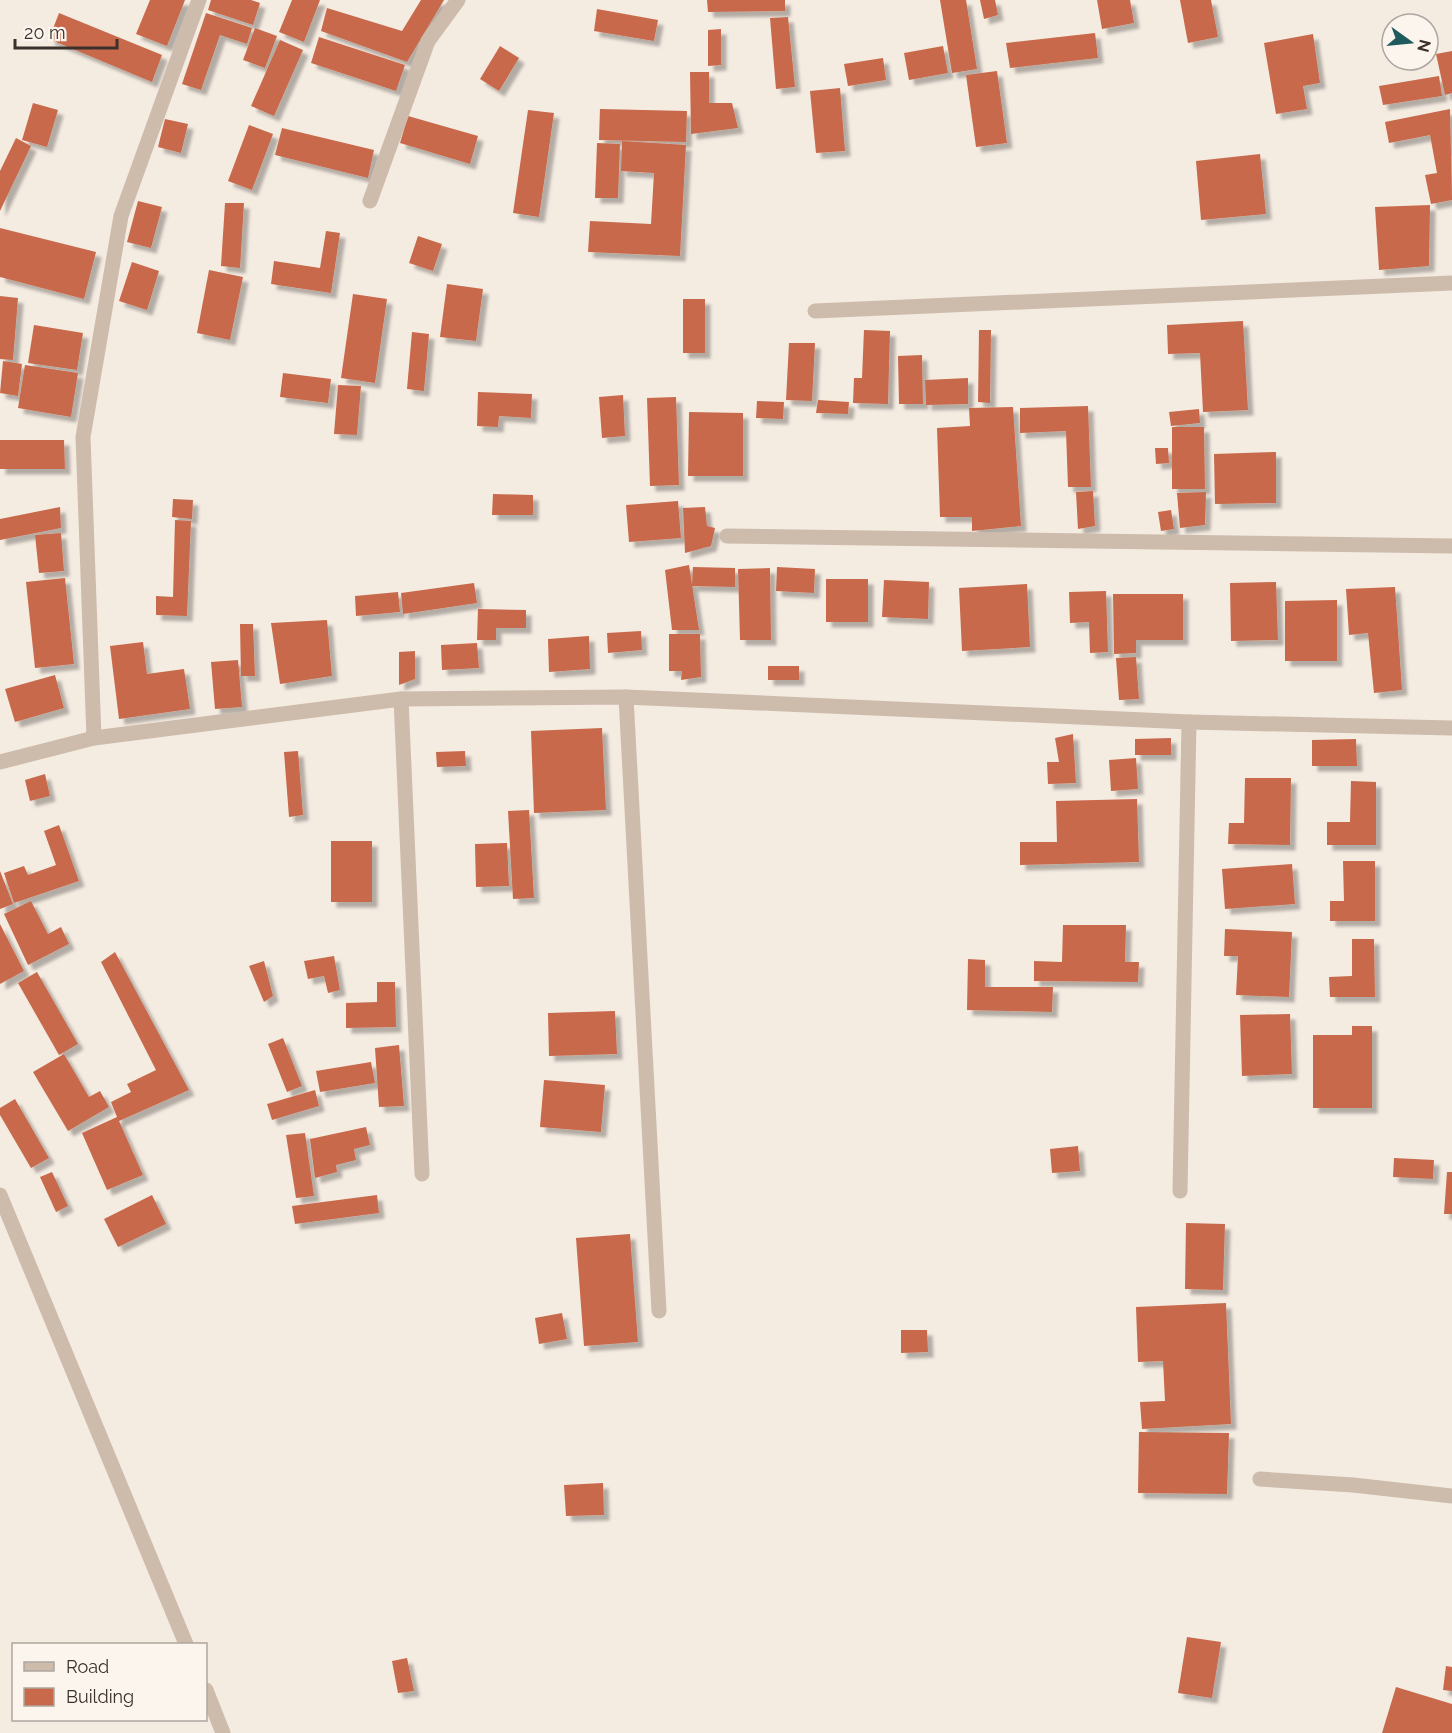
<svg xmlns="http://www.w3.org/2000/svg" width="1452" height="1733" viewBox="0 0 1452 1733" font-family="Raleway,sans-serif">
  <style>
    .building { fill: #c8694b; filter: url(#shadow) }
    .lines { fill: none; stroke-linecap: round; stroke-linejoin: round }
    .street { stroke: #cdbbac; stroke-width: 15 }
  </style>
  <defs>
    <filter id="shadow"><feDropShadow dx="5.5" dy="5.5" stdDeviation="1.5" flood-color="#0004"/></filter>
  </defs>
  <rect width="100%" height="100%" fill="#f4ebe1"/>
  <g class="building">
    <path d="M150 0H185L167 46 136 34Z"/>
    <path d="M211 0H251L260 3 253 25 208 10Z"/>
    <path d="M292 0H320L304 42 279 32Z"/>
    <path d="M421 0H444L407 62 321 31 327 8 402 31Z"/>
    <path d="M707 0H785V11L708 12Z"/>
    <path d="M940 0H966L977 69 952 73Z"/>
    <path d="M980 0H995L998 15 984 19Z"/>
    <path d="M1097 0H1130L1134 23 1102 29Z"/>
    <path d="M1180 0H1211L1218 37 1188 43Z"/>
    <path d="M597 9 658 20 654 41 594 31Z"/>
    <path d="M59 13 162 55 152 82 49 39Z"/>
    <path d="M206 13 252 28 247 44 220 35 201 90 182 84Z"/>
    <path d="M788 17 795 87 776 89 770 18Z"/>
    <path d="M255 28 277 36 265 68 243 60Z"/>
    <path d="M721 29V65L708 66V30Z"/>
    <path d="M1095 33 1098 58 1010 68 1006 43Z"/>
    <path d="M1313 34 1320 83 1303 86 1307 109 1276 114 1264 43Z"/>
    <path d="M319 37 405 65 396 91 311 63Z"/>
    <path d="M280 40 303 50 274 116 251 106Z"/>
    <path d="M500 46 519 58 499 91 480 79Z"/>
    <path d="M943 46 948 73 909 80 904 53Z"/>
    <path d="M1452 51V93L1445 95 1436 54Z"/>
    <path d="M883 58 886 80 848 86 844 64Z"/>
    <path d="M997 71 1007 143 976 147 966 75Z"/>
    <path d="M690 72H709V103H732L738 128 691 134Z"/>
    <path d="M1439 76 1442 96 1383 105 1379 86Z"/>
    <path d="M840 88 845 151 816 153 810 91Z"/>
    <path d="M33 103 58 110 47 147 22 140Z"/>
    <path d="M600 109 687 111 686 142 599 140Z"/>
    <path d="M1450 109 1452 200 1431 204 1425 175 1437 173 1430 135 1389 143 1385 122Z"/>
    <path d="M528 110 554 113 539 217 513 213Z"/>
    <path d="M408 116 478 136 470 164 400 143Z"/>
    <path d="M165 119 188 124 181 153 158 147Z"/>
    <path d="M249 125 273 134 252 190 228 181Z"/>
    <path d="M282 128 374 150 368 178 275 155Z"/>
    <path d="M16 138 31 146 0 211V171Z"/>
    <path d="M622 141 686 145 680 256 588 252 590 221 651 224 654 173 621 171Z"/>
    <path d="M597 143 620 144 618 198H595Z"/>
    <path d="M1260 154 1266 214 1201 220 1196 161Z"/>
    <path d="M138 201 162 207 151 248 127 242Z"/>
    <path d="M225 203H244L240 268 221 266Z"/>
    <path d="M1430 205 1429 266 1379 270 1375 207Z"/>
    <path d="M0 228 96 252 84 299 0 277Z"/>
    <path d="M326 231 340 233 331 293 271 284 274 261 320 268Z"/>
    <path d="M418 236 442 244 433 271 409 263Z"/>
    <path d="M132 262 159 271 147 310 119 301Z"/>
    <path d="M209 270 243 277 230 340 197 333Z"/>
    <path d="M447 284 483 289 476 341 440 337Z"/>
    <path d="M353 294 387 299 375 383 341 378Z"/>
    <path d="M0 296 18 298 13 360 0 359Z"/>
    <rect x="683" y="299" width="22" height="54"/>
    <path d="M1243 321 1248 410 1203 412 1200 353 1168 354 1167 325Z"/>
    <path d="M34 325 83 333 77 370 28 363Z"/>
    <path d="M864 330 890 331 888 404 853 403 854 378H862Z"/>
    <path d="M979 330H991L990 403 978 402Z"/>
    <path d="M412 332 429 334 424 391 407 389Z"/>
    <path d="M789 343H815L812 401 786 400Z"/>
    <path d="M922 355 923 404H899L898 356Z"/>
    <path d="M3 361 22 364 18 396 0 393Z"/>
    <path d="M25 365 78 373 71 417 18 408Z"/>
    <path d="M283 373 331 379 328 403 280 397Z"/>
    <path d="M968 378V404L926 405 925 380Z"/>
    <path d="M338 385 361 386 357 435 334 434Z"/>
    <path d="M478 392 532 394 531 418 499 416 498 427 477 426Z"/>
    <path d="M623 395 625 436 602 438 599 397Z"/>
    <path d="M676 397 679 485 650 486 647 398Z"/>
    <path d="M818 400 849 402 848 414 816 413Z"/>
    <path d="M757 401 784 402 783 419 756 418Z"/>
    <path d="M1088 406 1091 487H1068L1066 431 1020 433V408Z"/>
    <path d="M1013 407 1021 526 972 531V517H940L937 428 970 426 969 408Z"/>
    <path d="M1199 409 1200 423 1171 426 1169 412Z"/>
    <path d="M689 412 743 413V476H688Z"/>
    <path d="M1172 427H1204L1205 489H1172Z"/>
    <path d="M0 440H64L65 469H0Z"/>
    <path d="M1155 448H1168L1169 463 1156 464Z"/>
    <path d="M1276 452V503L1215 504 1214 454Z"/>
    <path d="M1093 491 1095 526 1078 529 1076 492Z"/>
    <path d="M1206 492 1205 525 1180 528 1177 493Z"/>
    <path d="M493 494 533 495V515H492Z"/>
    <path d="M173 499 193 500 192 519 172 517Z"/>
    <path d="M678 501 681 538 629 542 626 505Z"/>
    <path d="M60 507 61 528 0 540V519Z"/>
    <path d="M705 507 707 526 715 528 711 546 685 553 683 508Z"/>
    <path d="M1171 510 1174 529 1161 531 1158 512Z"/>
    <path d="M175 520 191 521 187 616 156 615V596L173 597Z"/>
    <path d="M61 533 64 571 39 573 35 535Z"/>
    <path d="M689 565 699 630H672L665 570Z"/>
    <path d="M693 567 735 568V587L692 586Z"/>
    <path d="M777 567 815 569 814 593 776 591Z"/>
    <path d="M770 568 771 640H740L738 569Z"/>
    <path d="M65 578 74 664 35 668 26 582Z"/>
    <rect x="826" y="579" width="42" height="43"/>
    <path d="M884 580 929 582 928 619 882 617Z"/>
    <path d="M1276 582 1278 640 1231 641 1230 583Z"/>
    <path d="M474 583 477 603 403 614 401 593Z"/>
    <path d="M1027 584 1030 647 962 651 959 588Z"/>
    <path d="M1395 587 1402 690 1374 693 1368 633 1349 635 1346 589Z"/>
    <path d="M1106 591 1108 652 1090 653 1089 622 1070 623 1069 592Z"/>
    <path d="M398 592 400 612 356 616 355 596Z"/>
    <path d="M1113 594H1183V640H1136V653L1114 654Z"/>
    <path d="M1337 600V661H1285V601Z"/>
    <path d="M478 609 526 610V628H496V640H477Z"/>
    <path d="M327 620 332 676 280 684 271 623Z"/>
    <path d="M240 624H253L255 676H241Z"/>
    <path d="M641 631 642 650 608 653 607 633Z"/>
    <path d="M669 634H700L701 677 681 680 682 671H669Z"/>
    <path d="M589 636 590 669 549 672 548 639Z"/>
    <path d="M143 642 147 674 184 669 190 709 119 719 110 646Z"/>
    <path d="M477 643 479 668 442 670 441 645Z"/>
    <path d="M415 651V679L399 685V652Z"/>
    <path d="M1136 657 1139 699 1119 700 1116 658Z"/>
    <path d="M238 660 242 707 215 709 211 662Z"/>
    <rect x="768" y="666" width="31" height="14"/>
    <path d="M55 675 64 708 15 722 5 689Z"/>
    <path d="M602 728 606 810 534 813 531 731Z"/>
    <path d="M1073 734 1076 783 1048 784 1047 762H1059L1055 738Z"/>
    <path d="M1171 738V755H1135V739Z"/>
    <path d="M1356 739 1357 766H1312V740Z"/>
    <path d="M298 751 303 815 289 817 284 752Z"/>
    <path d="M465 751 466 766 437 767 436 752Z"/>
    <path d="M1136 758 1138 789 1111 791 1109 760Z"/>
    <path d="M45 774 50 796 30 801 25 780Z"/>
    <path d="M1245 778H1291L1290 845 1228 844 1229 823H1244Z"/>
    <path d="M1351 781 1376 782V845H1327V822H1350Z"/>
    <path d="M1137 799 1139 862 1020 865V842H1057L1056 801Z"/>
    <path d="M529 810 534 898 513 899 508 811Z"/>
    <path d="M59 825 79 881 14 903 4 873 24 866 28 875 56 865 44 831Z"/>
    <rect x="331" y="841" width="41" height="61"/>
    <path d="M507 843 509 886 476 887 475 844Z"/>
    <path d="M1343 861H1375V921H1330V901H1344Z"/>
    <path d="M1292 864 1295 904 1225 909 1222 869Z"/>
    <path d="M0 871 13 904 0 909Z"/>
    <path d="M31 901 48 934 61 927 69 944 28 965 4 914Z"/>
    <path d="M0 924 24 971 0 984Z"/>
    <path d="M1063 925H1126L1125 962H1139L1138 982 1034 981V961L1062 962Z"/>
    <path d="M1225 929 1292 932 1289 997 1236 995 1238 956H1224Z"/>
    <path d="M1352 939H1374L1375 997H1330L1329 977 1352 976Z"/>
    <path d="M115 952 189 1090 119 1121 143 1175 107 1190 82 1133 117 1117 111 1102 131 1092 127 1084 156 1070 101 962Z"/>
    <path d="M334 956 340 990 328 993 324 976 308 979 304 961Z"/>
    <path d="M968 959 985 960V987H1053L1052 1012 967 1010Z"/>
    <path d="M264 961 273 996 264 1002 249 966Z"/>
    <path d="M37 972 78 1044 59 1055 18 983Z"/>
    <path d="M377 982H395L396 1027 346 1028V1003L377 1002Z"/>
    <path d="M615 1011 617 1054 549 1056 548 1013Z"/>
    <path d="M1290 1014 1292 1074 1242 1076 1240 1015Z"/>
    <path d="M1352 1026H1372V1108H1313V1035H1352Z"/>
    <path d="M283 1038 302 1086 287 1092 268 1044Z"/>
    <path d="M399 1045 404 1106 379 1107 375 1048Z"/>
    <path d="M64 1054 89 1097 100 1091 109 1107 68 1131 33 1072Z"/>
    <path d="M371 1062 375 1083 320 1092 316 1071Z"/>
    <path d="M544 1080 605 1085 601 1132 540 1127Z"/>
    <path d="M315 1090 319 1106 272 1120 267 1104Z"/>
    <path d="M15 1099 49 1158 31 1168 0 1115V1108Z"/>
    <path d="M366 1127 370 1145 354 1149 356 1160 336 1165 337 1172 315 1178 310 1139Z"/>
    <path d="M305 1133 314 1196 296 1198 286 1135Z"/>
    <path d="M1078 1146 1080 1171 1052 1173 1050 1149Z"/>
    <path d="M1394 1158 1434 1160 1433 1179 1393 1177Z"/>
    <path d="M52 1172 68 1206 56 1212 40 1177Z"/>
    <path d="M1447 1172H1452V1214H1444Z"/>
    <path d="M152 1195 166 1224 118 1247 104 1219Z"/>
    <path d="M377 1195 379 1213 295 1224 292 1206Z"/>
    <path d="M1186 1223 1225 1224 1223 1290 1185 1289Z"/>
    <path d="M630 1234 638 1342 584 1346 576 1238Z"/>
    <path d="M1226 1303 1231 1424 1142 1429 1140 1402 1165 1401 1163 1361 1138 1362 1136 1307Z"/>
    <path d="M562 1313 567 1339 539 1344 535 1318Z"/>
    <path d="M901 1330H927L928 1352 901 1353Z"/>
    <path d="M1139 1432 1229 1433 1227 1494 1138 1493Z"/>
    <path d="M603 1483 604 1515 566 1516 564 1485Z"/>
    <path d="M1187 1637 1221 1642 1212 1698 1178 1693Z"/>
    <path d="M407 1658 414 1691 398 1693 392 1661Z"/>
    <path d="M1446 1666 1452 1667V1691L1443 1690Z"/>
    <path d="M1396 1687 1452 1704V1733H1382Z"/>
  </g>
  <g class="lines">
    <g class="street">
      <path d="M370 201 428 41 458 0"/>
      <path d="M815 311 1452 283"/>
      <path d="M727 536 1452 546"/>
      <path d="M626 697 659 1311"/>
      <path d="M401 699 422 1174"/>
      <path d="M94 738 83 437 121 216 199 0"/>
      <path d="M0 762 94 738 401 699 626 697 1189 722 1452 728"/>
      <path d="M1180 1191 1189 722"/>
      <path d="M0 1195 186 1644"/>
      <path d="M1260 1479 1353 1485 1452 1496"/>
      <path d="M206 1690 223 1733"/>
    </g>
  </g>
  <rect x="12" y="1643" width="195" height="78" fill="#fbf5ee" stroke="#aea6a0" stroke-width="1.5"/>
  <rect x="24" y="1662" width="30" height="9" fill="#cdbbac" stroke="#aea6a0" stroke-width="1.5"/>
  <text x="66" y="1673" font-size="18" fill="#3b302b">Road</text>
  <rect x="24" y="1688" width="30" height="18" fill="#c8694b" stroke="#aea6a0" stroke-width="1.5"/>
  <text x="66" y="1703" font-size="18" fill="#3b302b">Building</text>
  <g transform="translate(1410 42) rotate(105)"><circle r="28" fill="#fbf5ee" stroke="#aea6a0" stroke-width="1.5"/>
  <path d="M0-4.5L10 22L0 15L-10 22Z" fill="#1f5a5e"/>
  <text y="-9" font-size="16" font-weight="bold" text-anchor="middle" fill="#3b302b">N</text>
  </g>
  <path d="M15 39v9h102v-9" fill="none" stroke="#3b302b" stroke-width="3"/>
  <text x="24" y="39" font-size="18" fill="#3b302b" stroke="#fbf5ee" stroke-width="4.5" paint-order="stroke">20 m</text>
</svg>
